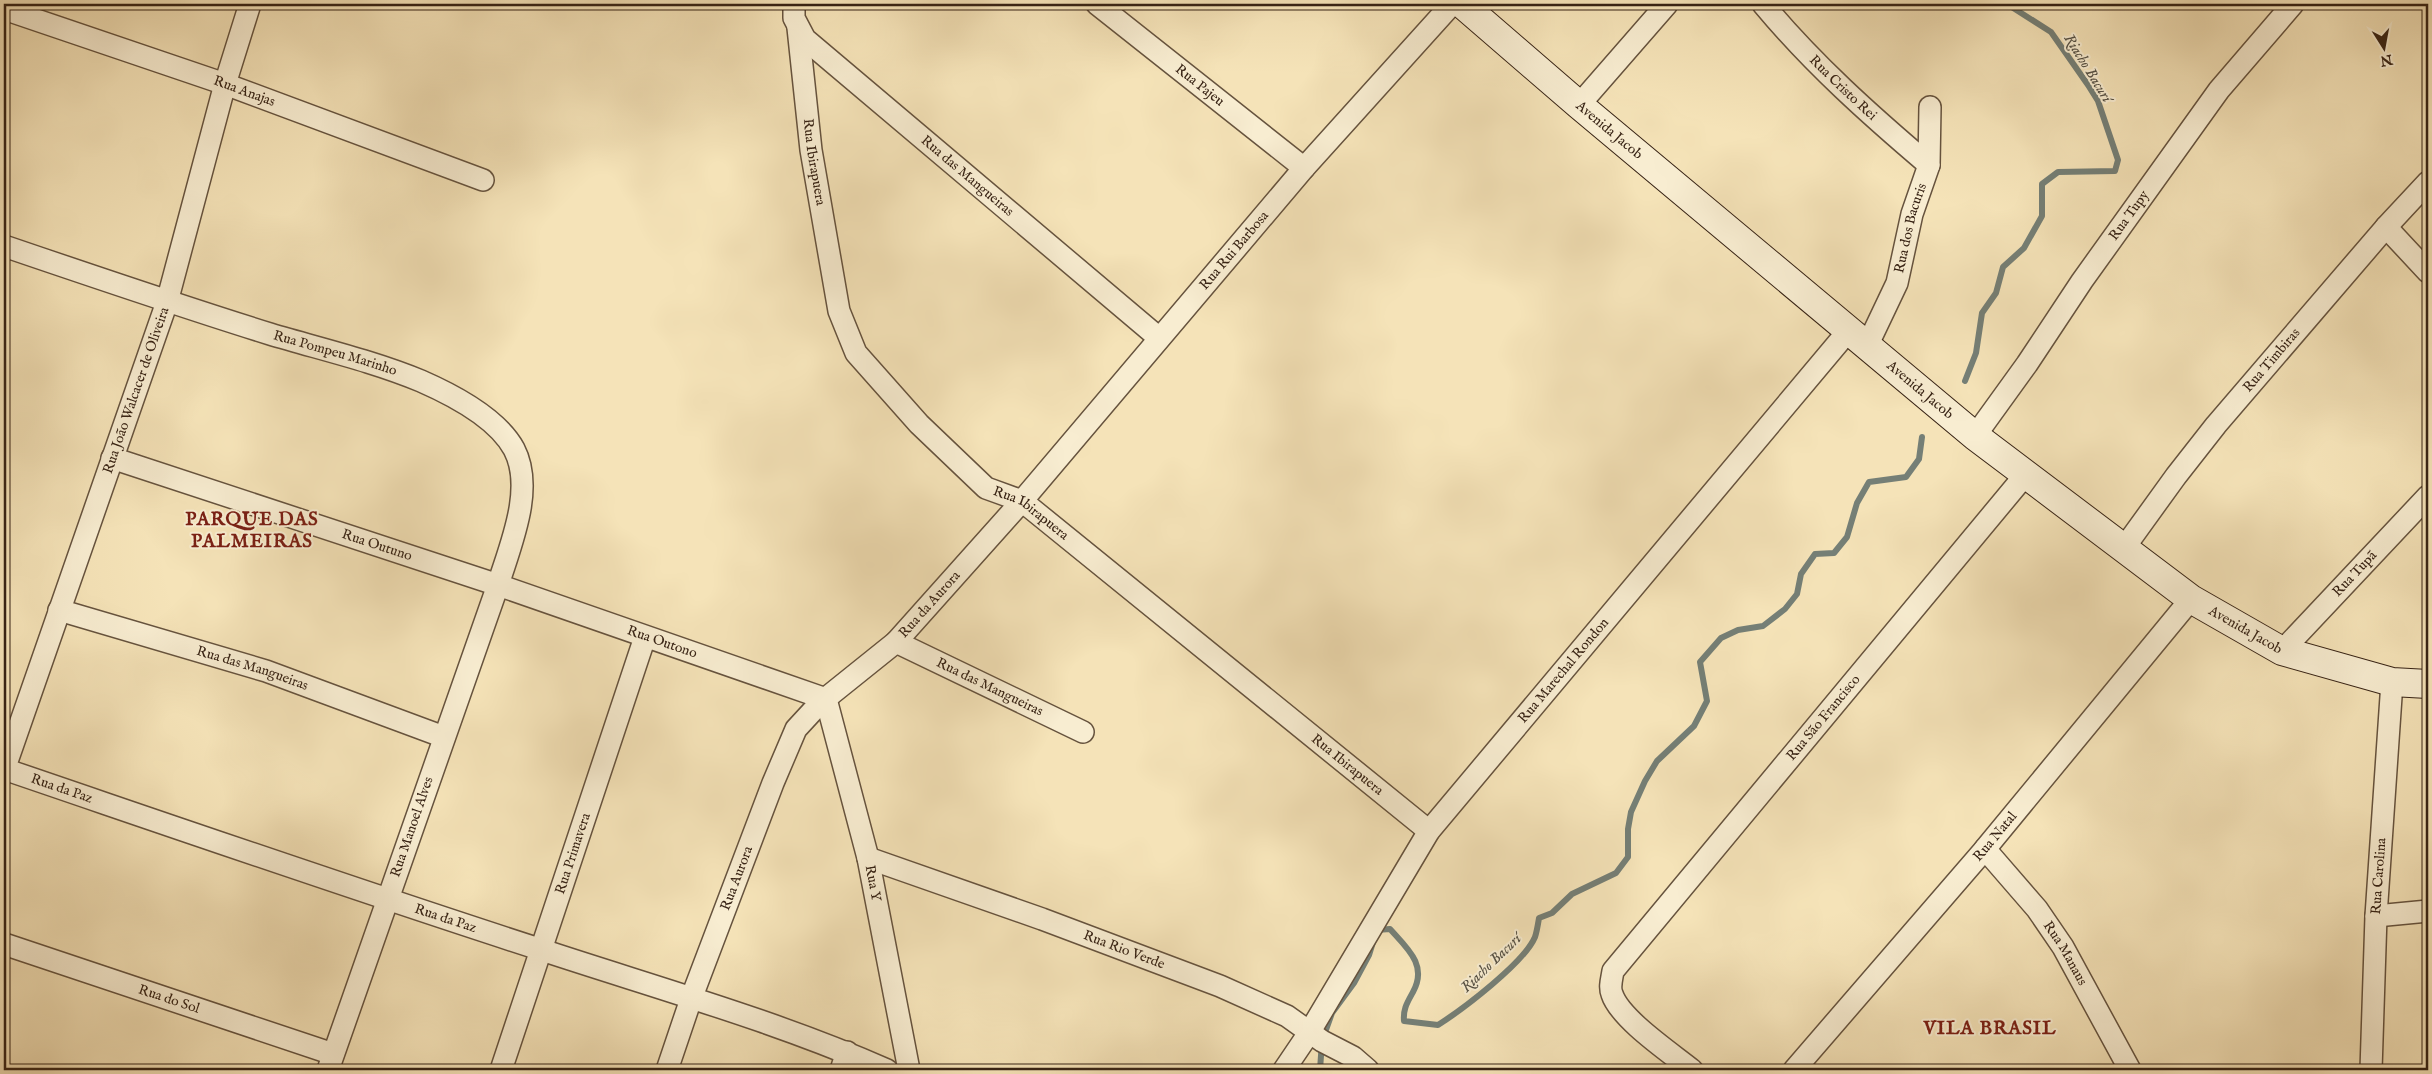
<svg xmlns="http://www.w3.org/2000/svg" width="2432" height="1074" viewBox="0 0 2432 1074" font-family="'IM FELL English',serif">
  <style>
    .lines { fill: none; stroke-linecap: round; stroke-linejoin: round }
    .stream { stroke: #757f76; stroke-width: 6 }
    .street-casing { stroke: #66533e; stroke-width: 24 }
    .secondary-casing { stroke: #372315; stroke-width: 30 }
    .street { stroke: #f8edd1; stroke-width: 21 }
    .secondary { stroke: #f8edd1; stroke-width: 28 }
    .labels { text-anchor: middle; dominant-baseline: central; stroke-width: 4; stroke-linejoin: round; paint-order: stroke }
    .street-label { font-size: 14px; fill: #372315; stroke: #f8edd1 }
    .water-label { font-size: 15px; font-style: italic; fill: #565145; stroke: #f8edd1 }
    .district-label { font-size: 19px; font-weight: bold; letter-spacing: 1px; fill: #7a1f14; stroke: #f8edd1 }
  </style>
  <rect width="100%" height="100%" fill="#f5e3b8"/>
  <filter id="stains"><feTurbulence type="fractalNoise" baseFrequency=".004" numOctaves="4"/><feColorMatrix values="0 0 0 0 .2 0 0 0 0 .09 0 0 0 0 .02 0 0 0 .5 -.17"/></filter>
  <radialGradient id="worn" r=".72"><stop offset=".6" stop-color="#630" stop-opacity="0"/><stop offset="1" stop-color="#630" stop-opacity=".3"/></radialGradient>
  <g class="lines">
    <g class="stream">
      <path d="M1965 381 1976 353 1982 313 1996 293 2003 267 2024 248 2042 216V184L2058 172 2115 171 2118 160 2098 101 2088 85 2051 32 2007 4"/>
      <path d="M1376 930 1390 929C1407 948 1428 965 1413 992 1407 1003 1403 1009 1404 1021L1438 1025C1463 1009 1524 963 1535 937 1537 931 1538 924 1539 918L1552 913 1572 894 1616 873 1628 857V829L1631 812 1645 781 1657 761 1694 726 1707 701 1700 662 1721 638 1738 630 1763 626 1785 609 1797 594 1801 574 1815 554 1834 553 1847 537 1857 503 1869 482 1906 477 1919 459 1922 437"/>
      <path d="M1320 1070 1322 1041 1332 1013 1354 983 1369 955 1373 942"/>
    </g>
    <g class="street-casing">
      <g id="street">
        <path id="s1" d="M794 4V18L805 39 1159 338"/>
        <path id="s2" d="M1097 4 1304 168"/>
        <path id="s3" d="M1763 4C1813 64 1870 115 1929 165"/>
        <path id="s4" d="M4 9 225 84 483 180"/>
        <path id="s5" d="M798 28 811 150 839 311 856 353 919 424 986 488 1022 501 1429 831"/>
        <path d="M1579 105 1667 4"/>
        <path d="M2386 227 2428 272"/>
        <path id="s6" d="M4 246C92 276 180 306 270 334 320 349 373 361 421 381 453 395 497 418 514 449 535 489 510 546 498 585L328 1070"/>
        <path id="s7" d="M1868 344 1897 283 1912 214 1929 165 1930 107"/>
        <path id="s8" d="M1975 436 2027 364 2082 281 2219 90 2293 4"/>
        <path id="s9" d="M112 458 498 585 826 699"/>
        <path id="s10" d="M2124 548 2176 476 2216 425 2386 227 2428 182"/>
        <path id="s11" d="M59 610 266 671 444 737"/>
        <path id="s12" d="M896 642 1083 732"/>
        <path id="s13" d="M2282 651 2428 496"/>
        <path id="s14" d="M826 699 868 858 909 1070"/>
        <path id="s15" d="M4 769C183 830 362 892 542 950 657 988 776 1021 887 1070"/>
        <path id="s16" d="M4 770 167 302 225 84 250 4"/>
        <path id="s17" d="M1985 849 2037 909 2063 947 2130 1070"/>
        <path id="s18" d="M868 858 1042 919 1220 986 1287 1016 1322 1041 1353 1057 1368 1070"/>
        <path d="M2376 916 2428 911"/>
        <path id="s19" d="M4 944 333 1054"/>
        <path id="s20" d="M501 1070 645 637"/>
        <path id="s21" d="M667 1070 691 999 773 783 796 729 820 703 896 642 1022 501 1304 168 1452 4"/>
        <path d="M841 1070 847 1052"/>
        <path id="s22" d="M1284 1070 1309 1033 1429 831 1849 330"/>
        <path id="s23" d="M1692 1070C1671 1053 1620 1019 1612 994 1609 987 1612 978 1613 971L2026 474"/>
        <path id="s24" d="M1794 1070 1985 849 2191 599"/>
        <path id="s25" d="M2371 1070 2376 916 2392 682"/>
      </g>
    </g>
    <g class="secondary-casing">
      <g id="secondary">
        <path id="s26" d="M1462 4 1579 105 1975 436 2191 599 2282 651 2392 682 2428 684"/>
      </g>
    </g>
    <use href="#street" class="street"/>
    <use href="#secondary" class="secondary"/>
  </g>
  <g class="labels">
    <g class="street-label">
      <text stroke="none"><textPath href="#s2" startOffset="131">Rua Pajeu</textPath></text>
      <text stroke="none"><textPath href="#s3" startOffset="116">Rua Cristo Rei</textPath></text>
      <text stroke="none"><textPath href="#s4" startOffset="254">Rua Anajas</textPath></text>
      <text stroke="none"><textPath href="#s26" startOffset="194">Avenida Jacob</textPath></text>
      <text stroke="none"><textPath href="#s5" startOffset="135">Rua Ibirapuera</textPath></text>
      <text stroke="none"><textPath href="#s1" startOffset="250">Rua das Mangueiras</textPath></text>
      <text stroke="none"><textPath href="#s8" startOffset="269">Rua Tupy</textPath></text>
      <text stroke="none"><textPath href="#s7" startOffset="124">Rua dos Bacuris</textPath></text>
      <text stroke="none"><textPath href="#s21" startOffset="1015">Rua Rui Barbosa</textPath></text>
      <text stroke="none"><textPath href="#s6" startOffset="348">Rua Pompeu Marinho</textPath></text>
      <text stroke="none"><textPath href="#s10" startOffset="239">Rua Timbiras</textPath></text>
      <text stroke="none"><textPath href="#s26" startOffset="599">Avenida Jacob</textPath></text>
      <text stroke="none"><textPath href="#s16" startOffset="402">Rua João Walcacer de Oliveira</textPath></text>
      <text stroke="none"><textPath href="#s5" startOffset="571">Rua Ibirapuera</textPath></text>
      <text stroke="none"><textPath href="#s9" startOffset="279">Rua Outuno</textPath></text>
      <text stroke="none"><textPath href="#s13" startOffset="106">Rua Tupã</textPath></text>
      <text stroke="none"><textPath href="#s21" startOffset="548">Rua da Aurora</textPath></text>
      <text stroke="none"><textPath href="#s26" startOffset="1004">Avenida Jacob</textPath></text>
      <text stroke="none"><textPath href="#s9" startOffset="580">Rua Outono</textPath></text>
      <text stroke="none"><textPath href="#s11" startOffset="202">Rua das Mangueiras</textPath></text>
      <text stroke="none"><textPath href="#s22" startOffset="489">Rua Marechal Rondon</textPath></text>
      <text stroke="none"><textPath href="#s12" startOffset="104">Rua das Mangueiras</textPath></text>
      <text stroke="none"><textPath href="#s23" startOffset="464">Rua São Francisco</textPath></text>
      <text stroke="none"><textPath href="#s5" startOffset="976">Rua Ibirapuera</textPath></text>
      <text stroke="none"><textPath href="#s15" startOffset="61">Rua da Paz</textPath></text>
      <text transform="translate(412 827) rotate(-71)">Rua Manoel Alves</text>
      <text stroke="none"><textPath href="#s24" startOffset="308">Rua Natal</textPath></text>
      <text stroke="none"><textPath href="#s20" startOffset="228">Rua Primavera</textPath></text>
      <text stroke="none"><textPath href="#s25" startOffset="194">Rua Carolina</textPath></text>
      <text stroke="none"><textPath href="#s21" startOffset="204">Rua Aurora</textPath></text>
      <text stroke="none"><textPath href="#s14" startOffset="190">Rua Y</textPath></text>
      <text stroke="none"><textPath href="#s15" startOffset="466">Rua da Paz</textPath></text>
      <text stroke="none"><textPath href="#s18" startOffset="272">Rua Rio Verde</textPath></text>
      <text stroke="none"><textPath href="#s17" startOffset="132">Rua Manaus</textPath></text>
      <text stroke="none"><textPath href="#s19" startOffset="174">Rua do Sol</textPath></text>
    </g>
    <g class="water-label">
      <text transform="translate(2088 68) rotate(58)">Riacho Bacurí</text>
      <text transform="translate(1491 963) rotate(-44)">Riacho Bacurí</text>
    </g>
    <g class="district-label">
      <text x="252" y="520">PARQUE DAS<tspan x="252" dy="22">PALMEIRAS</tspan></text>
      <text x="1990" y="1029">VILA BRASIL</text>
    </g>
  </g>
  <rect width="2432" height="1074" fill="none" stroke="#f5e3b8" stroke-width="20"/>
  <rect x="5" y="5" width="2422" height="1064" fill="none" stroke="#372315" stroke-width="2.5"/>
  <rect x="10" y="10" width="2412" height="1054" fill="none" stroke="#372315"/>
  <g transform="translate(2384 48) rotate(169)" stroke="#f8edd1" stroke-width="4" paint-order="stroke">
  <path d="M0-4L9 19L0 12L-9 19Z" fill="#372315"/>
  <text y="-8" font-size="14" font-weight="bold" text-anchor="middle" fill="#372315">N</text>
  </g>
  <rect width="100%" height="100%" filter="url(#stains)"/>
  <rect width="100%" height="100%" fill="url(#worn)"/>
</svg>
